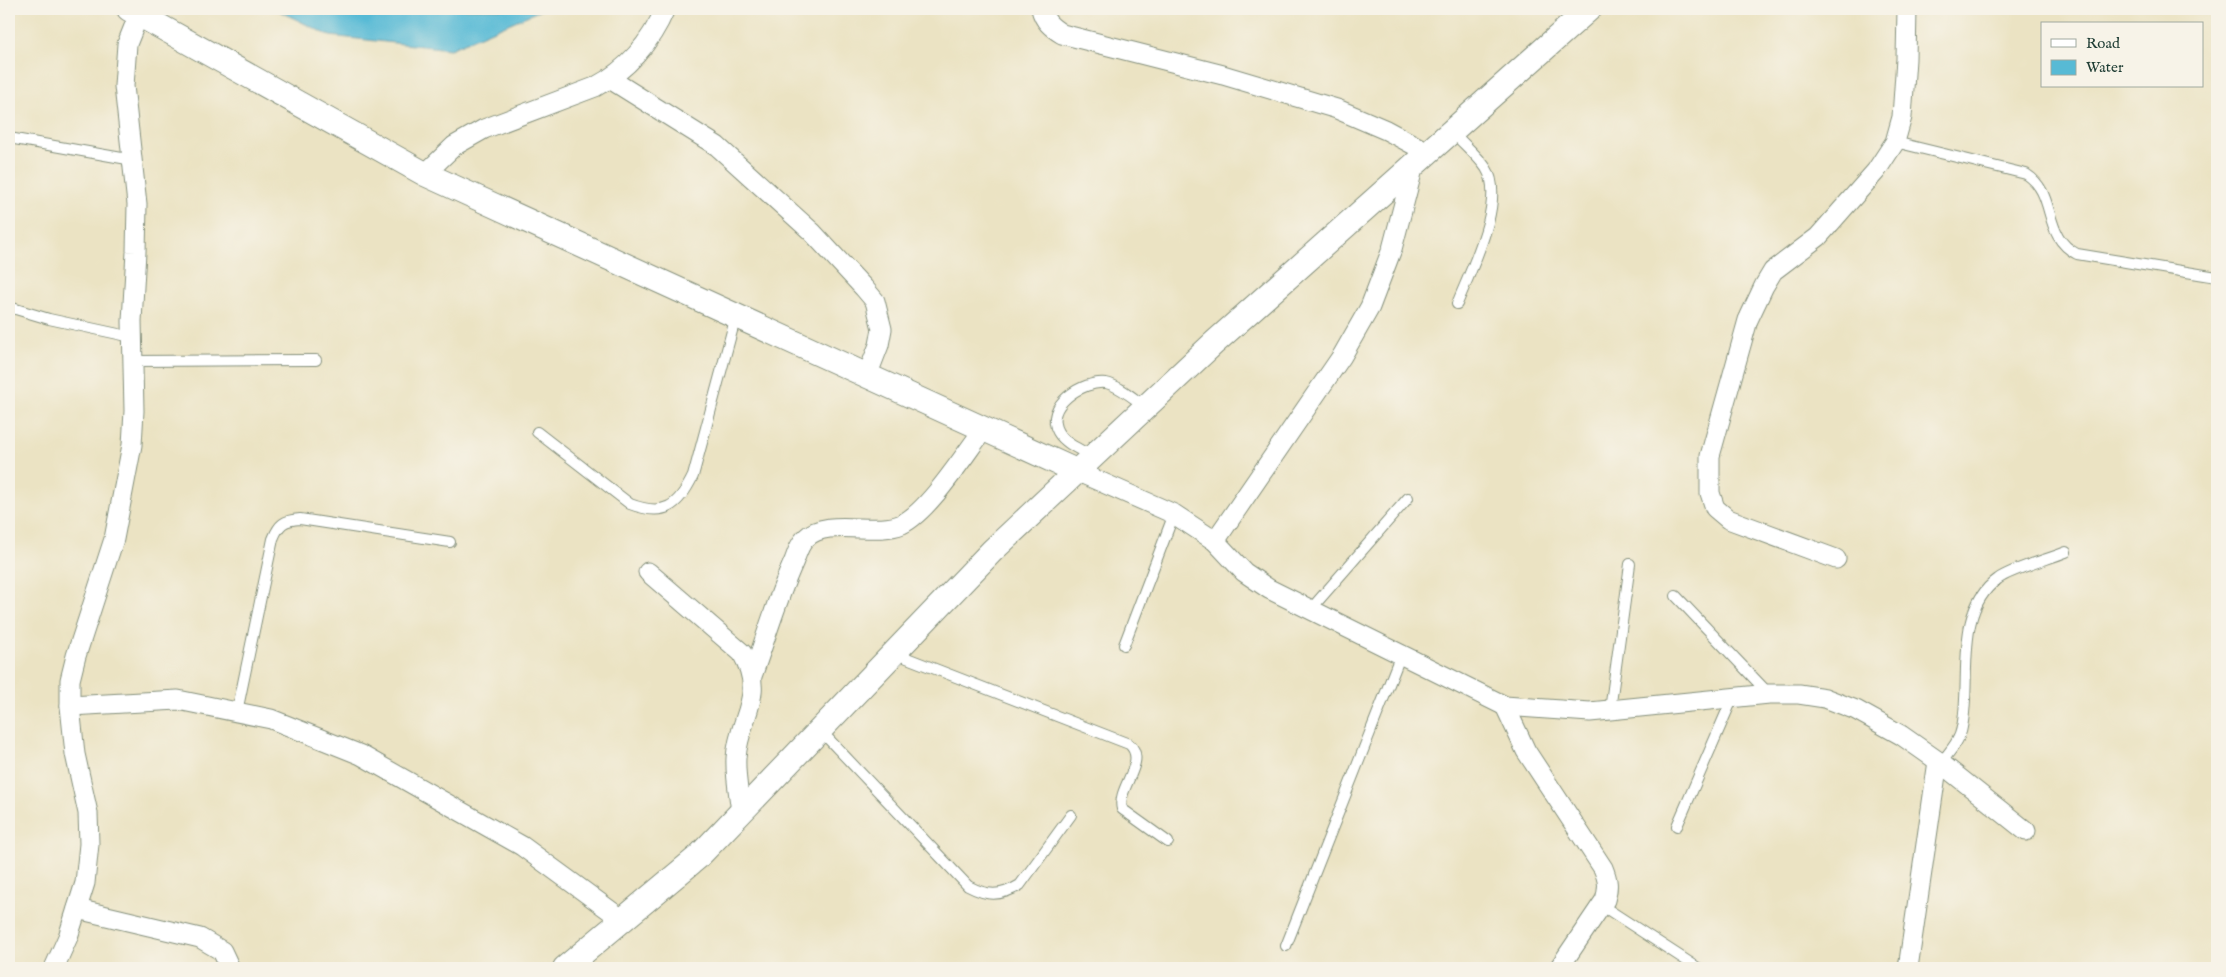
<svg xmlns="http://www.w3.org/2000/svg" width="2226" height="977" viewBox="0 0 2226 977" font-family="'IM FELL English',serif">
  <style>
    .water { fill: #57bad5; stroke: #3b7c84 }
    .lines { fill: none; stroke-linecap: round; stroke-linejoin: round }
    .service-casing { stroke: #85907c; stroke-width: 12 }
    .minor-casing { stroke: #85907c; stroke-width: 21 }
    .tertiary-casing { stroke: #85907c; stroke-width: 26 }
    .service { stroke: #fff; stroke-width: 10 }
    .minor { stroke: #fff; stroke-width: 19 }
    .tertiary { stroke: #fff; stroke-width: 24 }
  </style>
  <rect width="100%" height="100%" fill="#f7f3e8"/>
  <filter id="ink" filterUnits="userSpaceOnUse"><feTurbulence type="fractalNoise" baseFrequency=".02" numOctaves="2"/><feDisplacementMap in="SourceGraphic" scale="10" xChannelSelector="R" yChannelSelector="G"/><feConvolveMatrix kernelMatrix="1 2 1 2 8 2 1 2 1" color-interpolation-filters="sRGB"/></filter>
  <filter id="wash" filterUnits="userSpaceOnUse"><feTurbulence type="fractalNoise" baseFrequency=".0096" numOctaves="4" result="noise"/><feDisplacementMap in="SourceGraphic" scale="20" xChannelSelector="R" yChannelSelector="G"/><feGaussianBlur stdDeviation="1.12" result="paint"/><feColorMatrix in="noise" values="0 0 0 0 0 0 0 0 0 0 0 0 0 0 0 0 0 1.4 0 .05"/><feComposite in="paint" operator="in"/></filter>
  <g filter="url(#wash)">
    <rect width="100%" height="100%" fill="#ebe3c3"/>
    <path class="water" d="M275 9H543L450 49 330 36Z"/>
  </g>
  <g filter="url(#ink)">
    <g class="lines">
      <g class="service-casing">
        <g id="service">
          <path d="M1452 131C1462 143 1477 155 1486 168 1507 200 1470 271 1457 304"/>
          <path d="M9 138 133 160"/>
          <path d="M1895 142 2026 174C2058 194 2041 236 2077 254L2217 277"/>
          <path d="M9 307 49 319 132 337"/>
          <path d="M132 361 316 360"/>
          <path d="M537 432 630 504C664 517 678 507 693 476L736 316"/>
          <path d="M1092 456C1081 450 1065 444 1058 432 1043 406 1083 380 1106 383 1120 386 1134 399 1146 407"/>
          <path d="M1676 596 1769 694"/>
          <path d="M1311 609 1408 498"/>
          <path d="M1124 645 1174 514"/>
          <path d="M894 653 1129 744C1149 761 1116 788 1122 809L1168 842"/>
          <path d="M1610 710 1630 564"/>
          <path d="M237 712 273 539C279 524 284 520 300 519L450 542"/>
          <path d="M820 730 968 886C987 896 1000 897 1020 885L1071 815"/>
          <path d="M1941 763C1949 752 1960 741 1962 727 1972 681 1953 611 1998 579 2011 569 2049 559 2066 552"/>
          <path d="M1677 826 1733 697"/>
          <path d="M1601 905 1698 968"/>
          <path d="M1286 946 1401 654"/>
        </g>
      </g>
      <g class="minor-casing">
        <g id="minor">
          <path d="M1041 9C1044 21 1051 27 1062 34L1223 75 1337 109 1386 130 1427 152"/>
          <path d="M610 79 717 146 812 232 864 288 875 301 882 329 879 345 867 376"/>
          <path d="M425 174 454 146 484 129 595 87C627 70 651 42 665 9"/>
          <path d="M1076 471 1174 514 1215 541 1244 572 1269 589 1505 706 1590 712 1769 694H1799L1825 698 1856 710 1901 735 1938 761 2026 831"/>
          <path d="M1215 541 1342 356 1370 307 1392 249 1414 165"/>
          <path d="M1836 559 1728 519 1715 508 1710 493V456L1748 320 1764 286 1773 271 1818 237 1876 171 1895 142 1902 117 1906 59 1907 9"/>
          <path d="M648 572 742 653C767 697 739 715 736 758 735 776 739 794 741 812"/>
          <path d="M752 676C766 638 777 598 794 561 797 553 800 543 806 538 827 517 875 536 902 524 929 511 965 454 984 429"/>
          <path d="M70 706 178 700 271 719 361 755 522 846 623 920"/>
          <path d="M1505 706 1526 751 1603 868C1608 880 1609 887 1605 900L1559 968"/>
          <path d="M77 909 200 938 222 951 230 968"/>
          <path d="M54 968 68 937 85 883 89 844 88 813 75 754 70 706V680L76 656 114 539 132 445 134 411 132 321 136 252 137 204 124 86 127 44 139 14"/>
          <path d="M1908 968 1938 761"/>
        </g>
      </g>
      <g class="tertiary-casing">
        <g id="tertiary">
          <path d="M129 9 425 174 1076 471"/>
          <path d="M565 968 698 857 992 551 1214 343 1589 9"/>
        </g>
      </g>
      <use href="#service" class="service"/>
      <use href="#minor" class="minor"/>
      <use href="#tertiary" class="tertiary"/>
    </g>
  </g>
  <rect width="2226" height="977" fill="none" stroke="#f7f3e8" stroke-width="30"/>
  <rect x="2041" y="22" width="162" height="65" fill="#f7f3e8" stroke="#a1aaa0"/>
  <rect x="2051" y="39" width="25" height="8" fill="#ffffff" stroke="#a1aaa0"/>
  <text x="2086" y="48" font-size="15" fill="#1f3d34">Road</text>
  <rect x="2051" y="60" width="25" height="15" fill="#57bad5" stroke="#a1aaa0"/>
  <text x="2086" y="72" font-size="15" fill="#1f3d34">Water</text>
</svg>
